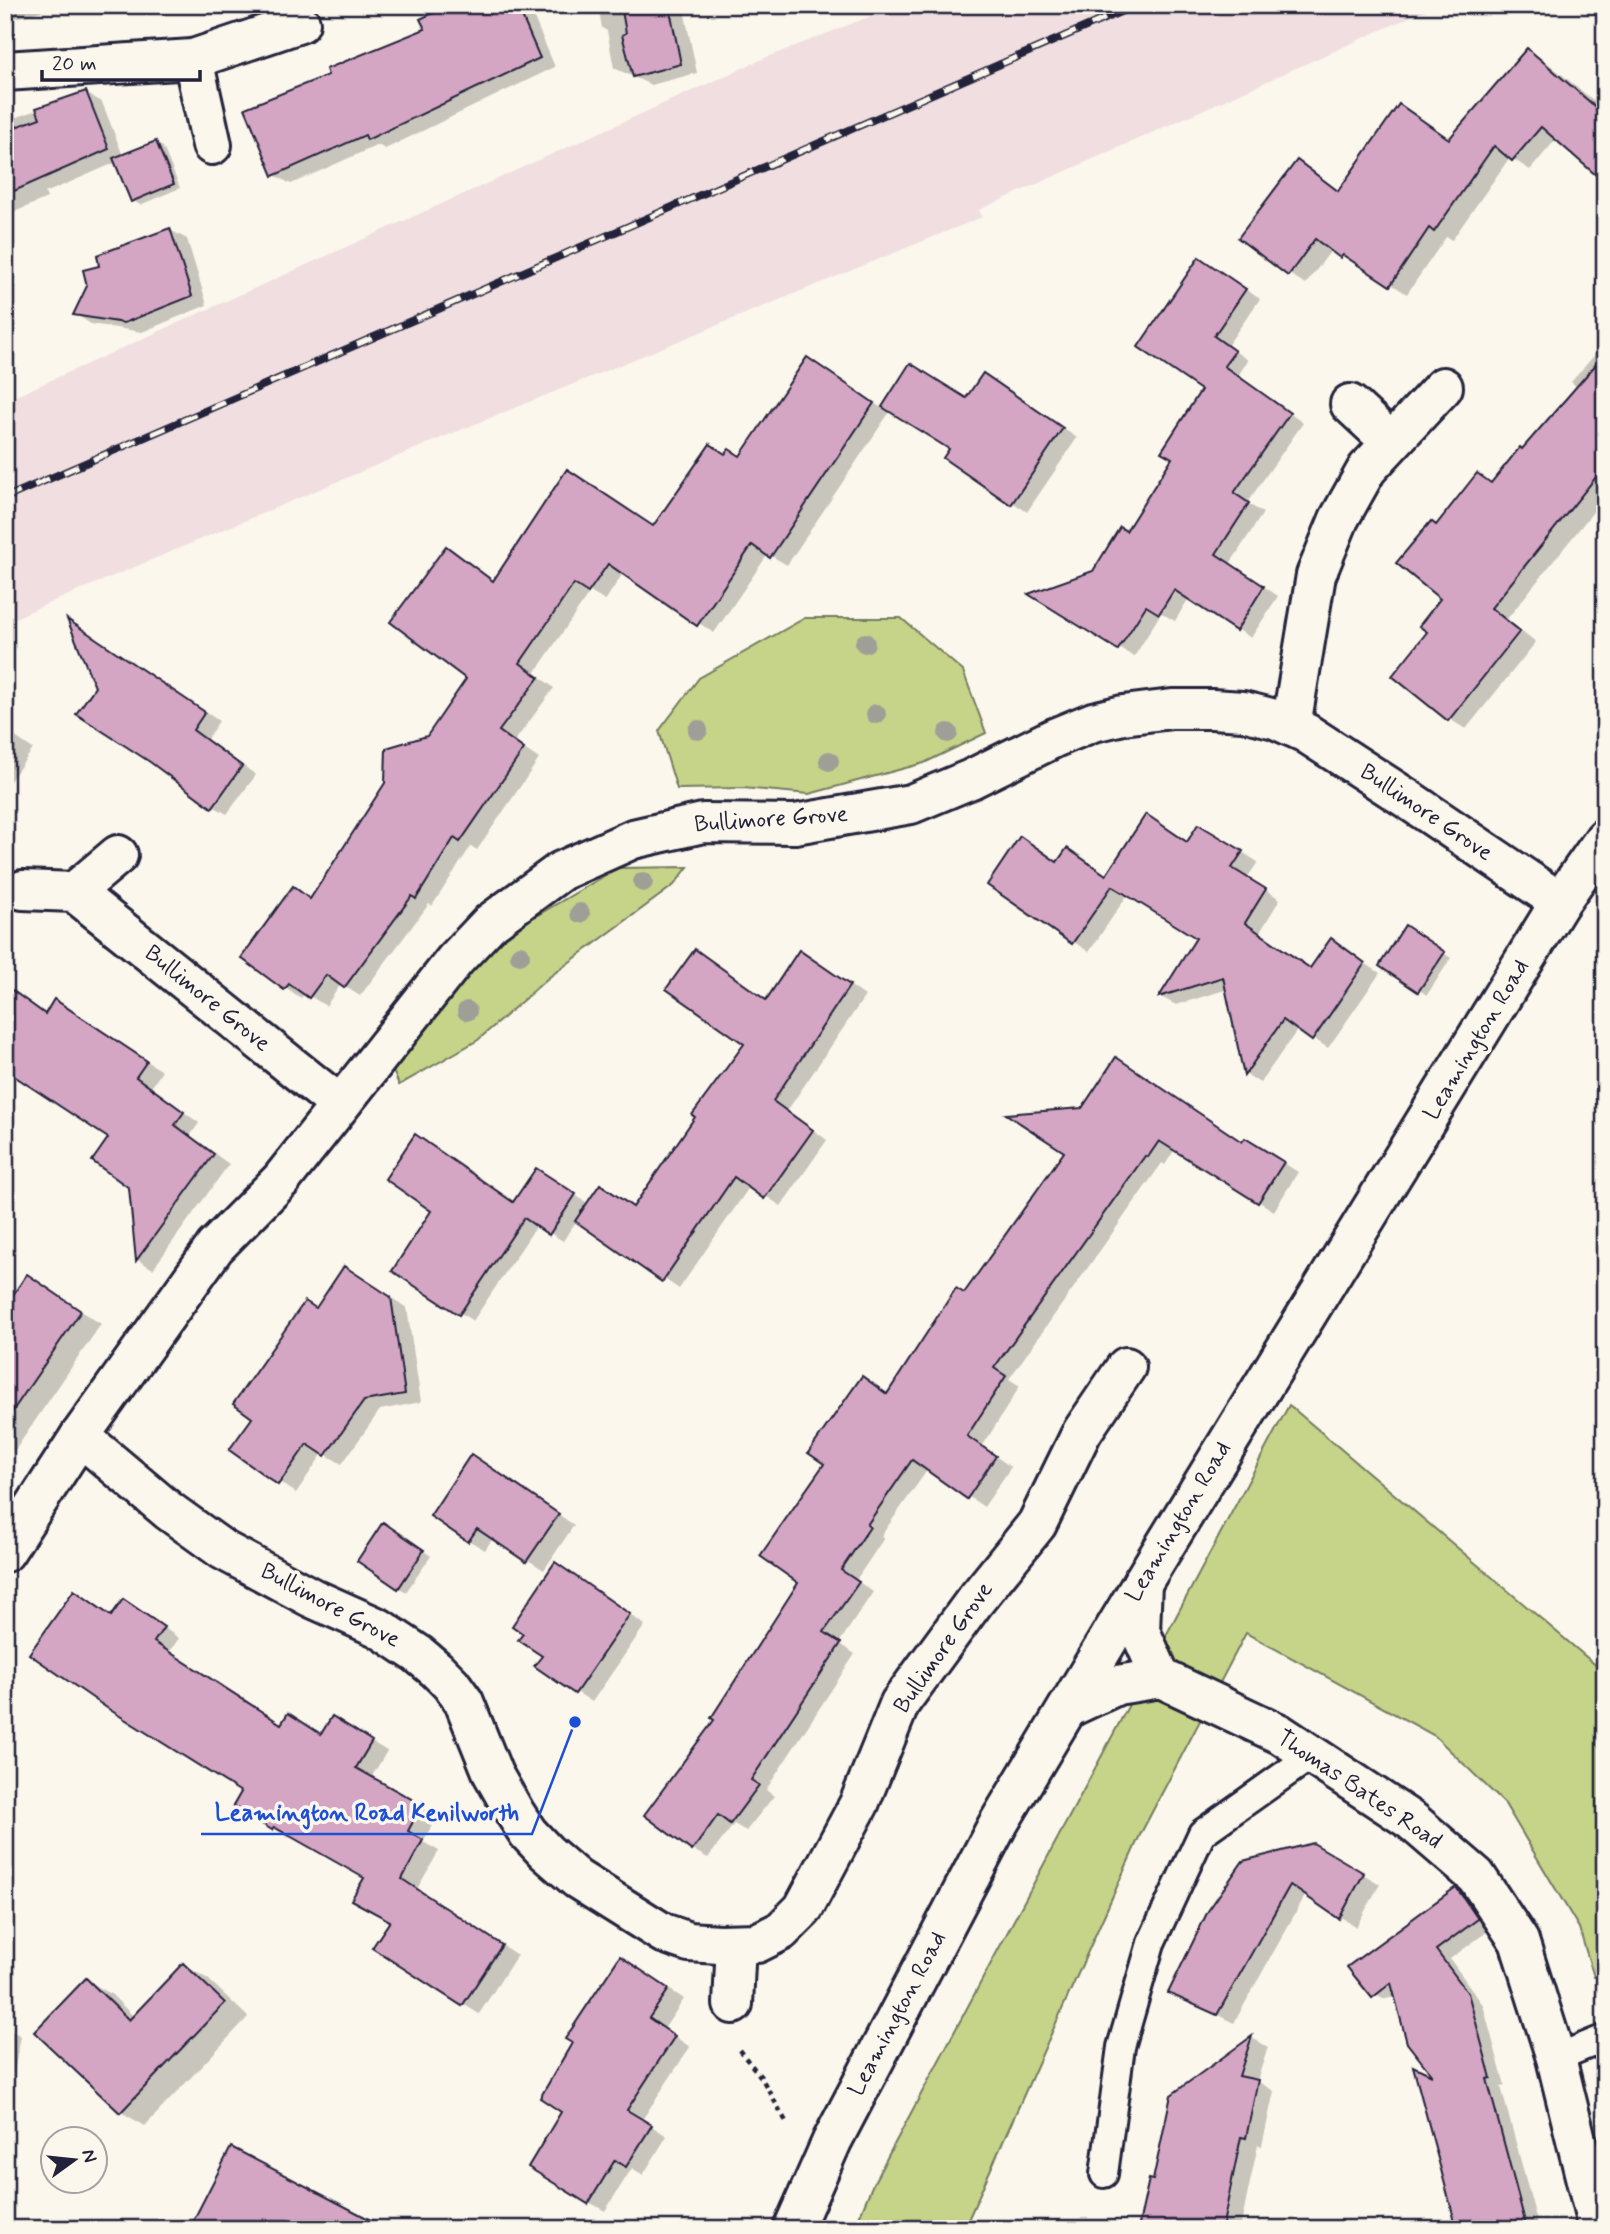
<svg xmlns="http://www.w3.org/2000/svg" width="1610" height="2234" viewBox="0 0 1610 2234" font-family="Mynerve,sans-serif">
  <style>
    .built { fill: #f0dee0 }
    .green { fill: #c5d488; stroke: #747b62; stroke-width: 2 }
    .shadow { fill: #0003 }
    .building { fill: #d5a5c4; stroke: #22223b; stroke-width: 2 }
    .lines { fill: none; stroke-linecap: round; stroke-linejoin: round }
    .lane-casing { stroke: #22223b; stroke-width: 32 }
    .street-casing { stroke: #22223b; stroke-width: 44 }
    .primary-casing { stroke: #22223b; stroke-width: 44 }
    .path { stroke: #22223b; stroke-width: 4.5; stroke-dasharray: 5 5; stroke-linecap: butt }
    .lane { stroke: #fbf7ec; stroke-width: 26 }
    .street { stroke: #fbf7ec; stroke-width: 38 }
    .primary { stroke: #fbf7ec; stroke-width: 38 }
    .rail-casing { stroke: #22223b; stroke-width: 8 }
    .rail { stroke: #fbf7ec; stroke-width: 5; stroke-dasharray: 16; stroke-linecap: butt }
    .tree { fill: #9f9f97 }
    .labels { text-anchor: middle; dominant-baseline: central; stroke-width: 7; stroke-linejoin: round; paint-order: stroke }
    .street-label { font-size: 23px; fill: #22223b; stroke: #fbf7ec }
    .leader { fill: none; stroke: #1d4ed8; stroke-width: 2.5 }
    .callout-dot { fill: #1d4ed8; stroke: #fbf7ec; stroke-width: 2.5 }
    .callout-label { font-size: 24px; text-anchor: middle; font-weight: bold; fill: #1d4ed8; stroke: #fbf7ec; stroke-width: 7; stroke-linejoin: round; paint-order: stroke }
  </style>
  <rect width="100%" height="100%" fill="#fbf7ec"/>
  <filter id="ink" filterUnits="userSpaceOnUse"><feTurbulence type="fractalNoise" baseFrequency=".0143" numOctaves="2"/><feDisplacementMap in="SourceGraphic" scale="14" xChannelSelector="R" yChannelSelector="G"/><feConvolveMatrix kernelMatrix="1 2 1 2 8 2 1 2 1" color-interpolation-filters="sRGB"/></filter>
  <g filter="url(#ink)">
    <path class="built" d="M899 5H911V14L933 5H1437L979 210 982 217 441 438 35 609 5 623V401L765 58Z"/>
    <g class="green">
      <path d="M805 618H901L963 671 986 733 924 763 809 794 743 788 677 789 659 731 699 678Z"/>
      <path d="M688 867 674 885 548 978 478 1040 399 1085 393 1071 495 940 618 868Z"/>
      <path d="M1289 1405 1605 1673V1974L1594 1977 1579 1928 1505 1804 1435 1736 1246 1633 1140 1835 964 2229H854L872 2186Z"/>
    </g>
    <g class="shadow">
      <path d="M5 5H43L45 10 5 21Z"/>
      <path d="M126 5H162L137 11Z"/>
      <path d="M493 5 529 6 555 67 385 149 378 145 291 184 274 175 330 76Z"/>
      <path d="M598 5H683L697 73 651 85 614 68 607 31 602 28Z"/>
      <path d="M1527 50 1544 60 1605 110V180L1557 138 1530 170 1510 157 1452 240 1446 237 1407 294 1360 264 1358 266 1332 249 1306 284 1289 274 1297 162 1340 191 1399 106 1450 140Z"/>
      <path d="M86 93 102 102 123 156 155 143 163 147 180 188 140 205 132 200 117 162 45 193 47 198 5 216V121Z"/>
      <path d="M170 230 187 239 207 305 142 332 91 324 75 314 102 267Z"/>
      <path d="M1214 268 1260 299 1227 346 1248 360 1238 376 1303 423 1247 503 1263 513 1230 564 1278 596 1251 638 1189 598 1175 621 1161 613 1134 657 1032 595 1094 572 1127 533 1174 458 1203 390Z"/>
      <path d="M1605 343V497L1507 619 1536 642 1466 729 1449 719 1430 632 1443 599 1437 526 1492 484 1523 451 1578 388 1571 382Z"/>
      <path d="M911 365 967 400 998 384 1077 438 1027 512 945 457 951 449 891 410 787 565 768 554 714 633 623 573 605 601 590 592 535 673 554 688 514 742 539 759 477 850 471 846 432 906 429 904 360 996 341 984 326 1006 305 993 301 998 243 958 293 888 312 900 468 679 447 548 495 581 654 528 726 455 741 458 823 369 883 409Z"/>
      <path d="M82 629 219 721 207 739 256 775 227 814 213 806 97 688Z"/>
      <path d="M5 730 33 749 5 788Z"/>
      <path d="M1215 835 1258 862 1247 878 1280 899 1259 934 1312 969 1331 941 1380 973 1328 1048 1298 1029 1260 1083 1245 1074 1228 989 1176 1005 1161 997 1199 938 1128 894 1089 952 989 885 1021 838 1059 863 1107 876 1188 843Z"/>
      <path d="M1413 932 1451 958 1427 995 1381 965Z"/>
      <path d="M695 951 768 1001 815 961 865 996 787 1111 827 1140 781 1206 750 1186 679 1289 577 1220 563 1241 537 1225 473 1321 394 1270 514 1203 549 1178 589 1204 634 1208 746 1043Z"/>
      <path d="M5 985 46 1014 71 1011 162 1071 151 1088 199 1123 190 1136 229 1164 153 1269 138 1260 131 1187 111 1137 13 1072 5 1083Z"/>
      <path d="M1012 1116 1244 1144 1261 1149 1298 1172 1274 1211 1175 1149 1165 1165 1162 1163 1009 1379 1020 1386 982 1447 1011 1467 984 1507 928 1469 881 1536 884 1538 856 1580 873 1592 839 1643 855 1654 766 1790 774 1796 746 1831 734 1824 708 1858 693 1850 717 1719 801 1583 826 1463 863 1378 889 1395 965 1295 1066 1152Z"/>
      <path d="M28 1277 101 1324 7 1462 11 1464 5 1472V1306L7 1307Z"/>
      <path d="M361 1278 407 1308 421 1402 380 1410 342 1464 323 1453 296 1493 232 1450Z"/>
      <path d="M488 1466 574 1525 544 1570 493 1538 485 1550 468 1540Z"/>
      <path d="M391 1528 431 1556 406 1592 359 1561Z"/>
      <path d="M571 1574 645 1625 592 1702 537 1666 544 1656Z"/>
      <path d="M124 1601 179 1638 169 1653 282 1726 322 1736 333 1719 387 1751 371 1778 437 1816 423 1842 439 1851 417 1889 517 1955 479 2014 375 1947 392 1921 366 1877 291 1835 289 1838 235 1805 243 1792 112 1617Z"/>
      <path d="M1313 1845 1380 1884 1356 1927 1306 1894 1234 2023 1171 1992 1213 1903Z"/>
      <path d="M1456 1889 1471 1898 1492 1928 1450 1959 1483 2005 1505 2086 1501 2087 1539 2229H1459L1438 2079 1397 1998H1383L1367 1989Z"/>
      <path d="M184 1965 208 1979 248 2017 145 2126 121 2112 86 1980 111 1994 134 2017Z"/>
      <path d="M637 1967 684 1999 664 2029 690 2047 642 2120 667 2136 643 2175 632 2168 605 2211 589 2202 564 2111 574 2042Z"/>
      <path d="M5 2027 21 2036 5 2117Z"/>
      <path d="M1252 2038 1268 2047 1257 2081 1274 2091 1262 2146 1258 2145 1240 2229H1140L1154 2182 1173 2096Z"/>
    </g>
    <g class="building">
      <path d="M451 5H517L540 58 367 140 365 135 273 176 245 108 328 75 326 69 425 29 420 19Z"/>
      <path d="M621 5H669L681 64 633 77 622 35 626 33Z"/>
      <path d="M1527 48 1605 115V183L1541 127 1512 161 1494 146 1434 232 1429 228 1390 286 1343 255 1340 258 1315 239 1288 276 1238 238 1297 160 1338 191 1399 104 1449 139Z"/>
      <path d="M86 91 109 149 5 195V131L40 118 36 108Z"/>
      <path d="M156 141 174 184 131 202 113 158Z"/>
      <path d="M170 228 192 296 124 323 73 315 87 286 83 270 99 266 97 255Z"/>
      <path d="M1199 257 1246 289 1214 336 1235 351 1224 366 1290 413 1234 493 1249 503 1216 554 1264 586 1236 631 1174 590 1159 614 1146 606 1118 650 1028 594 1093 571 1120 527 1126 531 1172 458 1161 452 1201 390 1138 347Z"/>
      <path d="M1605 354V466L1491 608 1520 631 1448 721 1392 676 1427 632 1419 626 1440 599 1396 563 1431 521 1436 525 1477 473 1491 483 1520 447 1522 449Z"/>
      <path d="M807 357 874 403 770 558 752 545 697 626 608 564 588 593 574 584 520 663 539 677 499 731 524 749 460 842 454 838 416 899 412 896 344 988 326 975 309 998 289 984 284 990 241 958 293 886 310 899 385 783 386 748 427 736 466 679 390 622 446 546 493 581 567 469 653 526 710 444 725 454 729 449 740 456Z"/>
      <path d="M910 363 966 398 983 373 1063 428 1011 505 943 458 949 449 882 407Z"/>
      <path d="M67 619 205 712 193 730 242 766 212 808 150 762 76 714 95 687Z"/>
      <path d="M1146 814 1187 842 1198 824 1243 851 1232 868 1266 889 1245 923 1310 968 1331 938 1365 963 1312 1041 1283 1020 1244 1076 1223 977 1159 997 1196 938 1112 886 1072 944 987 885 1020 836 1057 862 1067 848 1106 875Z"/>
      <path d="M1405 925 1445 952 1418 992 1379 966Z"/>
      <path d="M695 949 766 1000 799 950 850 985 773 1101 813 1130 764 1199 734 1177 662 1282 575 1221 600 1184 633 1207 695 1117 692 1115 744 1044 666 989Z"/>
      <path d="M5 985 45 1014 54 999 147 1061 136 1077 184 1112 175 1125 214 1154 136 1261 129 1188 92 1161 108 1138 5 1070Z"/>
      <path d="M1116 1057 1242 1142 1245 1138 1284 1162 1258 1203 1159 1141 1148 1157 1145 1156 994 1368 1006 1376 967 1436 996 1456 967 1499 912 1460 867 1525 870 1527 841 1570 859 1582 824 1632 841 1643 751 1780 759 1785 730 1824 718 1815 692 1851 644 1815 714 1720 711 1718 798 1583 760 1556 824 1464 808 1453 862 1376 887 1394 956 1288 964 1293 1064 1152 1006 1114 1082 1108Z"/>
      <path d="M415 1134 513 1202 536 1168 576 1194 549 1235 524 1218 459 1315 392 1271 431 1211 385 1179Z"/>
      <path d="M344 1266 391 1297 405 1394 364 1401 325 1456 307 1444 278 1485 229 1450 252 1418 233 1404 305 1301 316 1308Z"/>
      <path d="M27 1274 81 1311 5 1422V1307Z"/>
      <path d="M471 1454 559 1514 526 1562 477 1529 468 1542 430 1516Z"/>
      <path d="M383 1522 424 1550 398 1589 357 1561Z"/>
      <path d="M555 1562 630 1614 575 1694 534 1666 542 1656 518 1640 523 1634 512 1626Z"/>
      <path d="M74 1590 111 1616 123 1599 164 1627 154 1642 281 1724 288 1713 321 1734 332 1716 372 1741 356 1768 422 1805 408 1831 423 1840 402 1879 502 1945 462 2006 372 1948 390 1921 351 1900 364 1878 274 1827 272 1830 233 1806 241 1792 107 1708 29 1654Z"/>
      <path d="M1313 1843 1364 1873 1339 1919 1290 1885 1217 2015 1168 1993 1208 1911 1243 1861Z"/>
      <path d="M1456 1887 1478 1919 1436 1950 1468 1993 1491 2078 1487 2079 1527 2229H1457L1413 2066 1432 2075 1407 2043 1391 1983 1372 1998 1347 1967Z"/>
      <path d="M620 1956 669 1989 649 2018 675 2036 627 2110 652 2125 626 2167 615 2160 588 2204 528 2167 561 2112 540 2098 572 2043 565 2039Z"/>
      <path d="M183 1963 225 2003 120 2113 34 2032 86 1978 129 2020Z"/>
      <path d="M1252 2036 1239 2076 1258 2080 1246 2138 1241 2137 1222 2229H1138L1149 2179 1153 2180 1171 2095Z"/>
      <path d="M231 2147 388 2229H189Z"/>
    </g>
    <g class="lines">
      <g class="lane-casing">
        <g id="lane">
          <path d="M1556 2058 1605 2038"/>
          <path d="M1104 2174 1121 2047 1151 1943 1202 1833 1312 1755"/>
        </g>
      </g>
      <g class="street-casing">
        <g id="street">
          <path d="M193 59 212 145"/>
          <path d="M5 71 193 59 300 23"/>
          <path d="M1350 404 1391 442"/>
          <path d="M1291 726 1316 575 1339 519 1367 469 1443 387"/>
          <path d="M23 890 74 892 340 1105"/>
          <path d="M74 892 118 855"/>
          <path d="M1126 1367 1082 1432 1037 1524 974 1602 900 1703 859 1804 803 1909 781 1931 757 1943 719 1944 689 1942 663 1933 577 1879 546 1852 528 1833 515 1813 493 1774 464 1702 451 1684 436 1669 418 1654 379 1628 312 1598 223 1550 169 1511 80 1436 215 1247 281 1180 455 960 490 923 561 871 633 839 703 823 795 824 911 804 971 779 1054 738 1093 722 1123 715 1172 709H1212L1243 711 1275 719 1306 733 1406 798 1560 902"/>
          <path d="M5 1552 80 1436"/>
          <path d="M1142 1583 1140 1631 1161 1678"/>
          <path d="M1161 1678 1280 1734 1412 1821 1476 1876 1519 1941 1556 2058 1598 2229"/>
          <path d="M1068 1708 1117 1685 1161 1678"/>
          <path d="M733 2004 736 1944"/>
        </g>
      </g>
      <g class="primary-casing">
        <path id="primary" d="M793 2229 832 2141 997 1826 1156 1560 1560 902 1605 838"/>
      </g>
      <path class="path" d="M739 2050 761 2077 788 2125"/>
      <use href="#lane" class="lane"/>
      <use href="#street" class="street"/>
      <use href="#primary" class="primary"/>
      <g class="rail-casing">
        <path id="rail" d="M5 498 1136 5"/>
      </g>
      <use href="#rail" class="rail"/>
    </g>
    <g class="tree">
      <circle cx="865" cy="643" r="10"/>
      <circle cx="876" cy="714" r="10"/>
      <circle cx="698" cy="730" r="10"/>
      <circle cx="948" cy="733" r="10"/>
      <circle cx="829" cy="761" r="10"/>
      <circle cx="643" cy="882" r="10"/>
      <circle cx="580" cy="913" r="10"/>
      <circle cx="520" cy="955" r="10"/>
      <circle cx="467" cy="1011" r="10"/>
    </g>
  </g>
  <g class="labels">
    <g class="street-label">
      <text transform="translate(1426 813) rotate(34)">Bullimore Grove</text>
      <text transform="translate(771 820) rotate(-4)">Bullimore Grove</text>
      <text transform="translate(207 999) rotate(39)">Bullimore Grove</text>
      <text transform="translate(1477 1040) rotate(-59)">Leamington Road</text>
      <text transform="translate(1179 1522) rotate(-59)">Leamington Road</text>
      <text transform="translate(330 1606) rotate(28)">Bullimore Grove</text>
      <text transform="translate(944 1648) rotate(-55)">Bullimore Grove</text>
      <text transform="translate(1359 1790) rotate(34)">Thomas Bates Road</text>
      <text transform="translate(898 2014) rotate(-62)">Leamington Road</text>
    </g>
  </g>
  <path class="leader" d="M575 1722L532 1834H201"/>
  <circle class="callout-dot" cx="575" cy="1722" r="7"/>
  <g class="callout-label">
    <text x="367" y="1820">Leamington Road Kenilworth</text>
  </g>
  <rect width="1610" height="2234" fill="none" stroke="#fbf7ec" stroke-width="28"/>
  <rect x="14" y="14" width="1582" height="2206" fill="none" stroke="#22223b" stroke-width="2.5" filter="url(#ink)"/>
  <g transform="translate(74 2160) rotate(75)"><circle r="33" fill="#fbf7ec" stroke="#a4a2a5" stroke-width="2"/>
  <path d="M0-5L12 26L0 18L-12 26Z" fill="#22223b"/>
  <text y="-10" font-size="19" font-weight="bold" text-anchor="middle" fill="#22223b">N</text>
  </g>
  <path d="M42 70v10h158v-10" fill="none" stroke="#22223b" stroke-width="3.5"/>
  <text x="52" y="70" font-size="21" fill="#22223b" stroke="#fbf7ec" stroke-width="5" paint-order="stroke">20 m</text>
</svg>
